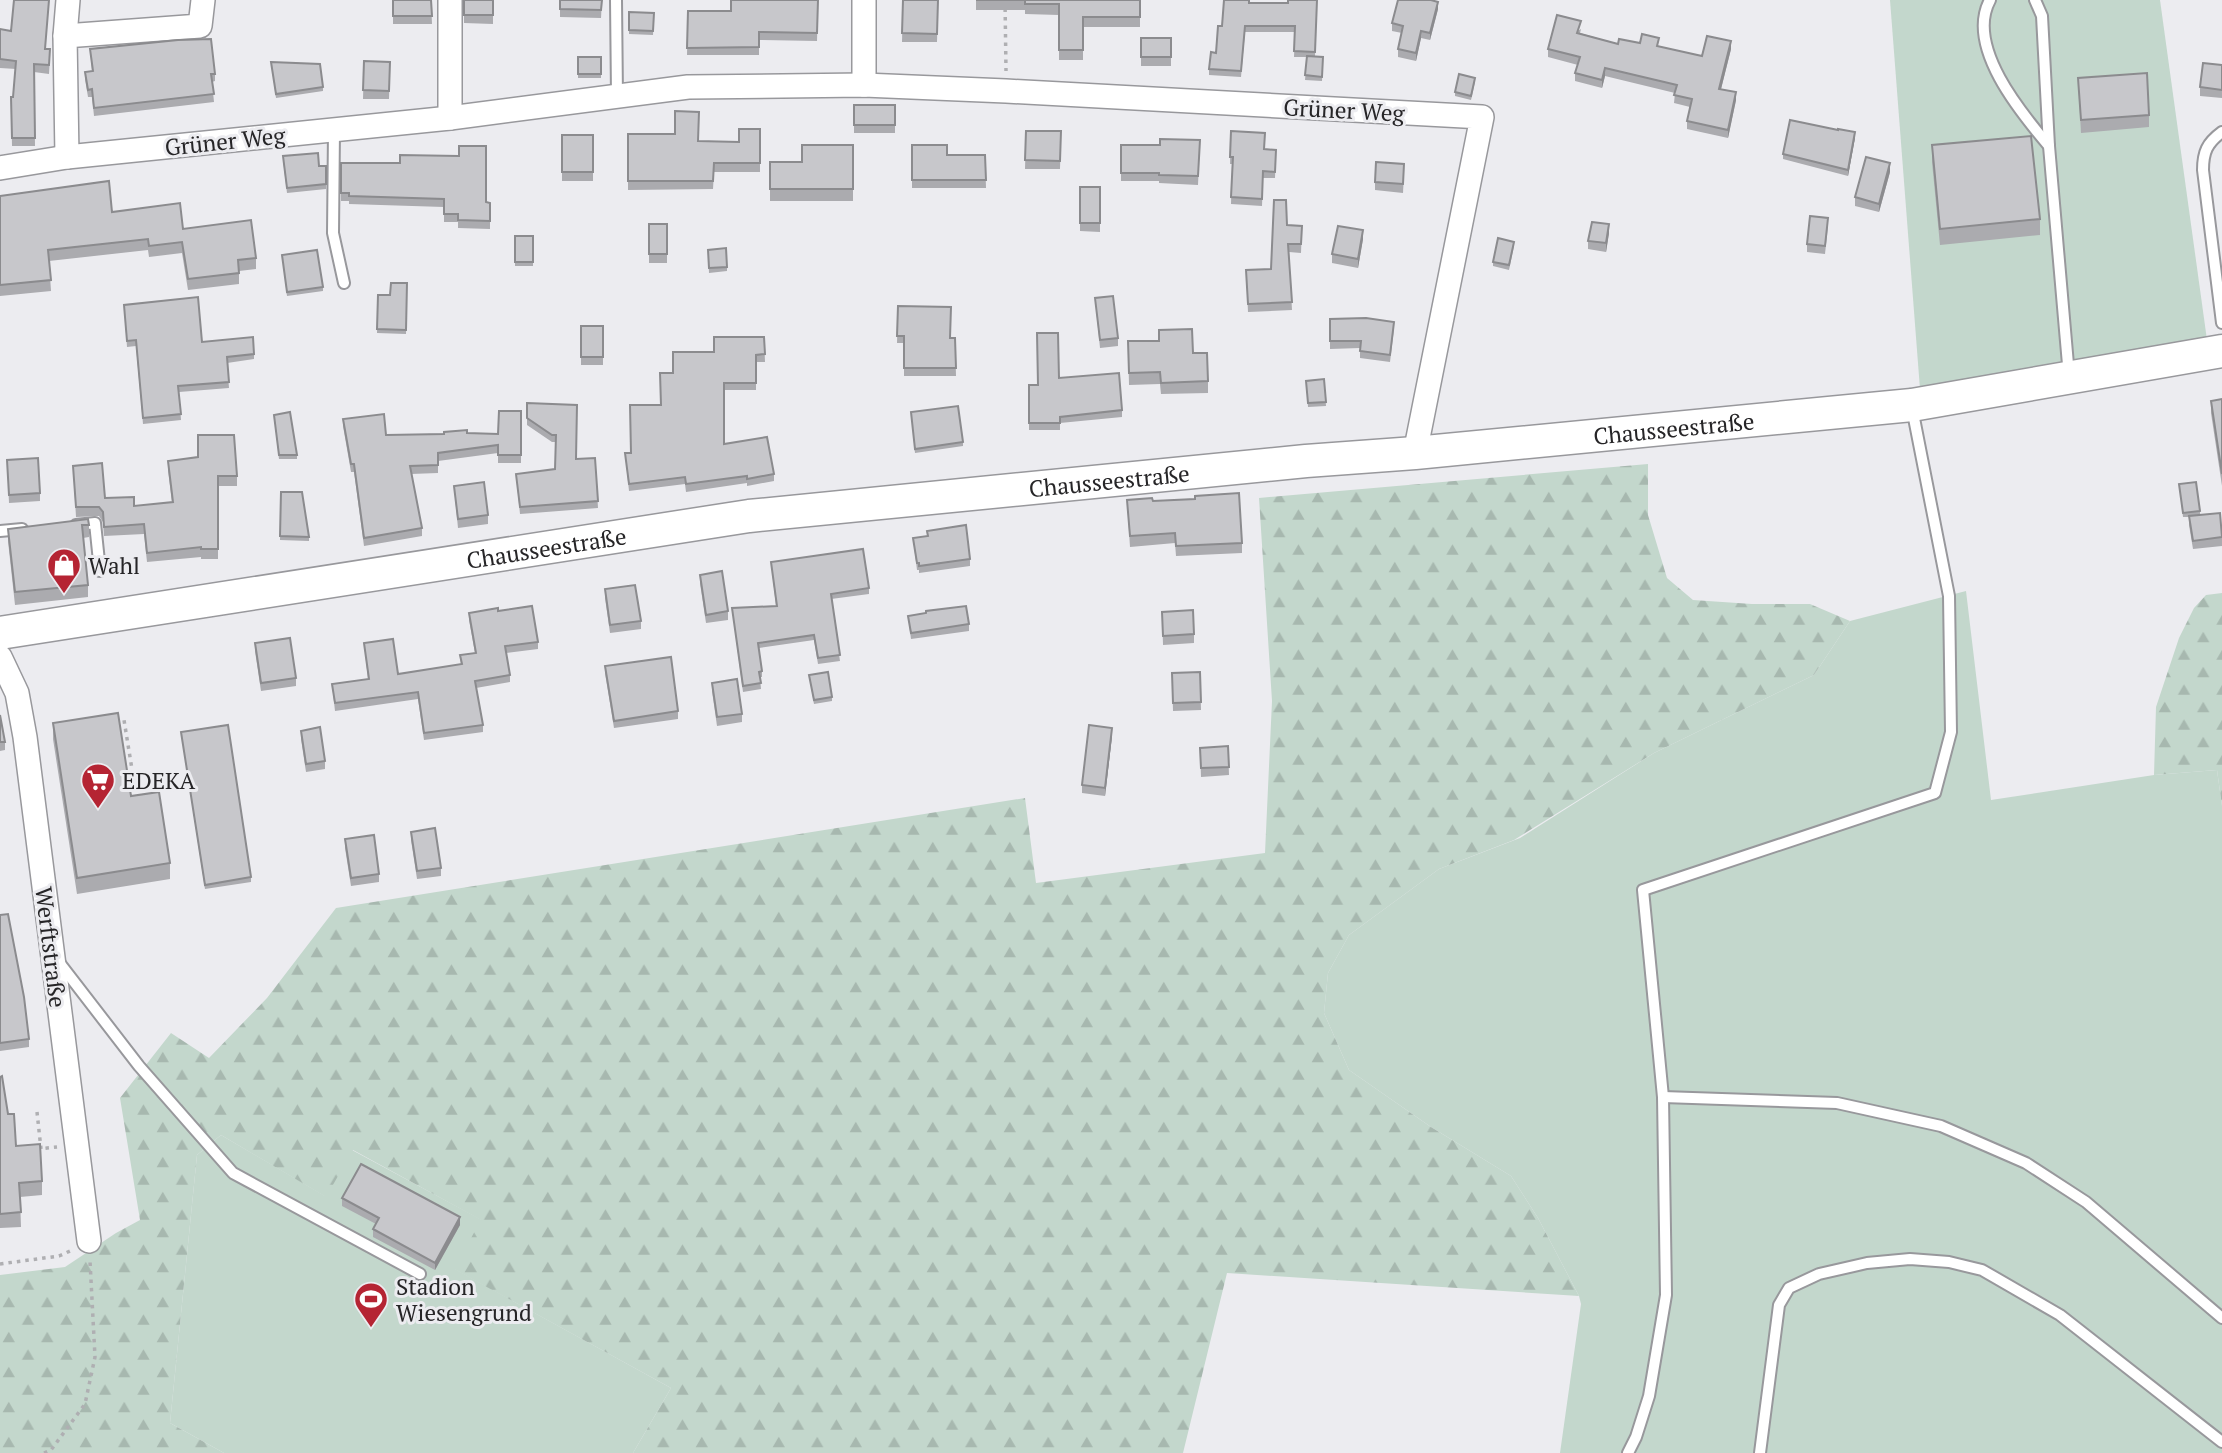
<svg xmlns="http://www.w3.org/2000/svg" width="2222" height="1453" viewBox="0 0 2222 1453" font-family="'PT Serif',serif">
  <style>
    .grass { fill: #c3d7cc }
    .forest { fill: url(#forest-firs) }
    .lines { fill: none; stroke-linecap: round; stroke-linejoin: round }
    .service-casing { stroke: #98989c; stroke-width: 14 }
    .minor-casing { stroke: #98989c; stroke-width: 26 }
    .secondary-casing { stroke: #98989c; stroke-width: 35 }
    .path { stroke: #afafb2; stroke-width: 3.5; stroke-dasharray: 3.5 5; stroke-linecap: butt }
    .service { stroke: #fff; stroke-width: 10 }
    .minor { stroke: #fff; stroke-width: 23 }
    .secondary { stroke: #fff; stroke-width: 32 }
    .wall { fill: #ababaf }
    .shaded-wall { fill: #8b8b8e }
    .building { fill: #c7c7cb; stroke: #8b8b8e; stroke-width: 2 }
    .labels { text-anchor: middle; dominant-baseline: central; stroke-width: 6; stroke-linejoin: round; paint-order: stroke }
    .street-label { font-size: 23px; fill: #262527; stroke: #ececf0 }
    .poi-label { font-size: 23px; fill: #262527; stroke: #ececf0; text-anchor: start }
  </style>
  <defs>
    <pattern id="forest-firs" width="22" height="20" patternUnits="userSpaceOnUse" patternTransform="scale(1.75)"><rect width="22" height="20" fill="#c3d7cc"/><path d="M5 1l3.5 6h-7zM16 11l3.5 6h-7z" fill="#a7b8af"/></pattern>
  </defs>
  <rect width="100%" height="100%" fill="#ececf0"/>
  <g class="grass">
    <path d="M1890 0H2160L2207 340 1920 389Z"/>
    <path d="M1966 591 1991 800 2154 775 2217 770 2222 806V1453H1560L1581 1304 1579 1296 1538 1218 1511 1176 1431 1127 1349 1070 1324 1013 1328 973 1349 935 1439 869 1520 838 1654 753 1814 675 1850 621Z"/>
    <path d="M221 1135 325 1196 352 1150 482 1220 455 1269 671 1388 633 1453H224L170 1423 197 1155Z"/>
  </g>
  <g class="forest">
    <path d="M1648 464V515L1667 578 1693 600 1752 604H1810L1850 621 1814 675 1654 753 1514 840 1439 869 1349 935 1328 973 1324 1013 1349 1070 1431 1127 1511 1176 1538 1218 1579 1296 1227 1273 1183 1453H633L671 1388 454 1269 481 1220 353 1150 326 1197 221 1135 197 1155 170 1423 224 1453H0V1275L65 1267 116 1233 140 1220 120 1098 171 1033 209 1058 267 998 336 908 1025 798 1036 883 1265 853 1272 701 1259 498Z"/>
    <path d="M2222 593V806L2217 770 2154 775 2156 707 2179 638 2194 608 2206 595Z"/>
  </g>
  <g class="lines">
    <g class="service-casing">
      <g id="service">
        <path d="M616 0 617 96"/>
        <path d="M1990 0C1965 46 2021 113 2049 146"/>
        <path d="M2035 0 2042 16 2049 146 2069 376"/>
        <path d="M334 130 333 233 344 283"/>
        <path d="M2222 132C2207 143 2203 152 2203 170L2222 323"/>
        <path d="M76 525 95 523 100 571"/>
        <path d="M0 531 22 529"/>
        <path d="M58 961 139 1066 233 1173 420 1274"/>
        <path d="M1663 1097 1837 1103 1941 1126 2026 1163 2086 1202 2222 1318"/>
        <path d="M1628 1453 1636 1437 1649 1396 1666 1295 1663 1097 1643 890 1935 793 1951 732 1949 596 1912 408"/>
        <path d="M1760 1453 1779 1305 1789 1288 1819 1274 1867 1263 1910 1259 1949 1262 1982 1270 2060 1315 2222 1442"/>
      </g>
    </g>
    <g class="minor-casing">
      <g id="minor">
        <path d="M65 36 68 0"/>
        <path d="M864 85V0"/>
        <path d="M450 118V0"/>
        <path d="M67 157 65 36 200 26 203 0"/>
        <path d="M0 168 67 157 450 118 688 87 864 85 1006 91 1482 117 1415 453"/>
        <path d="M0 657 17 693 25 737 89 1241"/>
      </g>
    </g>
    <g class="secondary-casing">
      <g id="secondary">
        <path id="s1" d="M0 633 749 516 1306 461 1415 453 1912 405 2222 351"/>
      </g>
    </g>
    <g class="path">
      <path d="M1005 0 1006 71"/>
      <path d="M116 722 124 720 136 794"/>
      <path d="M37 1112 41 1149"/>
      <path d="M37 1149 57 1147"/>
      <path d="M0 1264 59 1256 70 1251"/>
      <path d="M44 1453 51 1450 85 1404 95 1357 90 1261"/>
    </g>
    <use href="#service" class="service"/>
    <use href="#minor" class="minor"/>
    <use href="#secondary" class="secondary"/>
  </g>
  <g class="wall">
    <path d="M393 0H431L432 24H393Z"/>
    <path d="M464 0H493V24L464 23Z"/>
    <path d="M560 0H602L601 18 560 17Z"/>
    <path d="M818 0 817 41 759 40V55H687L688 11H731Z"/>
    <path d="M903 0H938L937 42H902Z"/>
    <path d="M976 0H1140V27H1083V60H1059V15L1025 14V10H976Z"/>
    <path d="M1317 0 1315 56 1323 57 1322 81 1305 80 1307 57H1294L1295 32H1245L1241 77 1209 75V69L1216 53 1222 26 1249 3H1288Z"/>
    <path d="M1438 9 1430 40 1421 38 1416 61 1398 57V49L1402 33 1392 31V23Z"/>
    <path d="M629 12 654 13 653 35 629 34Z"/>
    <path d="M0 29 11 31 45 49 50 57 49 74 34 72 35 146H12L11 97H13L16 69 0 68Z"/>
    <path d="M1581 29 1580 33 1618 44 1659 46 1702 56 1731 49 1721 89 1736 100 1728 138 1687 129V121L1690 107 1674 103 1675 93 1605 76 1602 88 1575 81V73L1578 65 1548 57V49Z"/>
    <rect x="1141" y="38" width="30" height="28"/>
    <path d="M90 49 215 74V81L212 82 214 102 94 116 92 97H88L85 79V72L92 71Z"/>
    <rect x="578" y="57" width="23" height="21"/>
    <path d="M364 61 390 62 389 99H363Z"/>
    <path d="M271 62 323 87V91L276 98Z"/>
    <path d="M2222 65V98L2200 96V87Z"/>
    <path d="M2078 78 2149 115V127L2081 133Z"/>
    <path d="M1475 82 1471 100 1455 96V92Z"/>
    <rect x="854" y="105" width="41" height="28"/>
    <path d="M760 129V172H714L713 189 628 190V134L698 141 739 142Z"/>
    <path d="M1026 131H1061L1060 169H1025Z"/>
    <path d="M1231 131 1264 149 1276 150 1275 178H1263L1262 206 1231 204 1232 164H1230Z"/>
    <rect x="562" y="135" width="31" height="46"/>
    <path d="M1855 138 1848 176 1783 159V154Z"/>
    <path d="M1200 140 1198 185 1159 183V181H1121V145H1160Z"/>
    <path d="M853 145V201H770V162H802Z"/>
    <path d="M912 145 947 155H985L986 188H912Z"/>
    <path d="M1932 145 2040 219V235L1940 245 1932 162Z"/>
    <path d="M283 160 326 166V189L287 193Z"/>
    <path d="M341 163 486 202 490 203V229L458 228V222H444V207L349 204V201H341Z"/>
    <path d="M1890 172 1879 212 1855 206V197Z"/>
    <path d="M1404 173 1403 193 1375 190V182Z"/>
    <path d="M1080 187H1100V232L1080 231Z"/>
    <path d="M0 196 112 212 183 229 256 258V269L239 271V284L188 290 182 253 149 257 148 250 49 261 51 291 0 296Z"/>
    <rect x="649" y="224" width="18" height="39"/>
    <path d="M1287 225 1302 226 1301 253 1289 252 1292 310 1248 312 1246 270 1271 269Z"/>
    <path d="M1828 226 1825 254 1807 252V244Z"/>
    <path d="M1609 233 1606 252 1588 249V241Z"/>
    <rect x="515" y="236" width="18" height="30"/>
    <path d="M1363 239 1358 268 1332 263V254Z"/>
    <path d="M1514 246 1509 270 1493 266V262Z"/>
    <path d="M708 250 727 267V271L709 273Z"/>
    <path d="M282 255 323 287V291L287 296Z"/>
    <path d="M407 283 406 334 377 333 378 295H390Z"/>
    <path d="M1095 298 1118 338V346L1100 348Z"/>
    <path d="M124 305 202 342 254 354V359L227 363 229 388 179 392 181 420 143 424 136 346 127 347Z"/>
    <path d="M898 306 950 338H955L956 376H904V343H897Z"/>
    <path d="M1330 319 1394 329 1390 362 1360 358V348L1330 349Z"/>
    <rect x="581" y="326" width="22" height="39"/>
    <path d="M764 337 765 362H756V390H724V444L774 474V481L747 486V483L686 492 685 484 629 491 625 453H631L661 405 673 373 714 352Z"/>
    <path d="M1128 341 1193 353 1208 381V393L1161 394 1160 384 1129 385Z"/>
    <path d="M1059 378 1122 410V417L1060 423V430H1029V385H1038Z"/>
    <path d="M1324 379 1326 406 1308 407 1306 381Z"/>
    <path d="M2222 399V486L2211 413V401Z"/>
    <path d="M527 403 577 405 576 459 595 458 598 508 520 514 516 474 555 469 556 442H552L527 425Z"/>
    <path d="M521 411V463H498V453L438 461V473L411 474 422 528V536L364 546 354 472H351L343 426V419L386 435 467 433 498 434Z"/>
    <path d="M911 412 963 442V446L915 453Z"/>
    <path d="M274 415 297 455V459H279Z"/>
    <path d="M7 460 40 493V501L9 503Z"/>
    <path d="M168 461 237 476V486H218V559H201V557L147 562 144 534 104 536 103 522 99 516 76 517 73 466 105 498 134 506 172 503 168 470Z"/>
    <path d="M2179 484 2200 511V515L2222 529V546L2193 549 2189 525V517H2183Z"/>
    <path d="M454 486 488 515V524L458 528Z"/>
    <path d="M281 492 309 537V541L280 540Z"/>
    <path d="M1127 500 1153 501 1242 543V553L1176 556 1175 543 1130 547Z"/>
    <path d="M89 525V537L83 538 88 585V597L15 605 8 541V529Z"/>
    <path d="M927 531 970 559V566L919 573V570H917L913 538 927 536Z"/>
    <path d="M771 562 869 588V594L831 599 840 661 818 664 814 640 759 648 762 671V677H760L761 689 743 692 732 608 776 606Z"/>
    <path d="M700 575 728 611V620L706 623 700 583Z"/>
    <path d="M605 589 641 621V629L610 633 605 598Z"/>
    <path d="M498 611 538 642V649L506 653 510 675V682L476 688 483 725V732L424 740 418 699 335 711 332 684 368 679 364 643 398 674 461 665 460 655 475 653 469 620V613Z"/>
    <path d="M1162 612 1194 634V643L1163 645Z"/>
    <path d="M908 616 969 624V631L911 639Z"/>
    <path d="M255 643 296 678V686L261 691 255 651Z"/>
    <path d="M605 666 678 711V719L614 728 605 673Z"/>
    <path d="M1200 672 1201 710 1173 711 1172 673Z"/>
    <path d="M809 675 832 697V701L814 704Z"/>
    <path d="M712 683 742 714V722L717 726 712 691Z"/>
    <path d="M0 715 5 742V750L0 751Z"/>
    <path d="M53 723 131 796 170 863V879L77 894 53 739Z"/>
    <path d="M301 731 325 761V769L306 772 301 739Z"/>
    <path d="M181 732 251 877V882L205 889Z"/>
    <path d="M1112 736 1105 796 1082 793V785Z"/>
    <path d="M1228 746 1229 775 1201 777 1200 748Z"/>
    <path d="M411 832 441 868V876L417 879 411 840Z"/>
    <path d="M345 839 379 874V882L351 886 345 848Z"/>
    <path d="M0 914 29 1039V1047L0 1051Z"/>
    <path d="M0 1077 16 1146 42 1181V1195L20 1197 21 1227 0 1228Z"/>
    <path d="M342 1198 460 1225 435 1270 373 1237V1229L376 1224 342 1206Z"/>
  </g>
  <g class="shaded-wall">
    <path d="M1438 2V9L1430 40V33Z"/>
    <path d="M1421 31V38L1416 61V53Z"/>
    <path d="M1731 41V49L1719 97V89Z"/>
    <path d="M1605 68V76L1602 88V80Z"/>
    <path d="M1736 92V100L1728 138V130Z"/>
    <path d="M1855 132V138L1848 176V170Z"/>
    <path d="M1890 163V172L1879 212V204Z"/>
    <path d="M1609 224V233L1606 252V243Z"/>
    <path d="M1363 230V239L1358 268V259Z"/>
    <path d="M1112 728V736L1105 796V788Z"/>
    <path d="M460 1217V1225L435 1270V1263Z"/>
  </g>
  <g class="building">
    <path d="M14 0H49L45 49H50L49 65 34 64 35 138H12L11 97H13L16 61 0 59V29L11 31Z"/>
    <path d="M393 0H431L432 16H393Z"/>
    <rect x="464" y="0" width="29" height="15"/>
    <path d="M560 0H602L601 10 560 9Z"/>
    <path d="M731 0H818L817 33 759 32V47L687 48 688 11H731Z"/>
    <path d="M903 0H938L937 34 902 33Z"/>
    <path d="M976 0H1140V17H1083V50H1059V4H1025V0Z"/>
    <path d="M1224 0H1249V3H1288V0H1317L1315 52 1294 51 1295 26H1245L1241 71 1209 69 1211 52 1216 53 1218 26H1222Z"/>
    <path d="M1398 0H1431L1438 2 1430 33 1421 31 1416 53 1398 49 1403 26 1392 23Z"/>
    <path d="M629 12 654 13 653 31 629 30Z"/>
    <path d="M1557 15 1581 21 1577 33 1618 44 1619 39 1640 43 1642 34 1659 38 1657 46 1702 56 1707 36 1731 41 1719 89 1736 92 1728 130 1687 121 1692 99 1674 95 1677 85 1605 68 1602 80 1575 73 1580 57 1548 49Z"/>
    <rect x="1141" y="38" width="30" height="19"/>
    <path d="M211 39 215 74H211L214 94 94 108 92 89 88 90 85 72 93 71 90 49 178 40Z"/>
    <path d="M1307 56 1323 57 1322 77 1305 75Z"/>
    <rect x="578" y="57" width="23" height="17"/>
    <path d="M364 61 390 62 389 91 363 90Z"/>
    <path d="M271 62 320 64 323 87 276 94Z"/>
    <path d="M2203 63 2222 65V90L2200 87Z"/>
    <path d="M2147 73 2149 115 2081 120 2078 78Z"/>
    <path d="M1459 74 1475 78 1471 96 1455 92Z"/>
    <rect x="854" y="105" width="41" height="20"/>
    <path d="M675 111 699 112 698 141 739 142V129H760V163H714L713 181H628V134H675Z"/>
    <path d="M1790 120 1838 130V129L1855 132 1848 170 1783 154Z"/>
    <path d="M1026 131H1061L1060 161 1025 160Z"/>
    <path d="M1231 131 1265 133 1264 149 1276 150 1275 172 1263 171 1262 199 1231 197 1233 157H1230Z"/>
    <rect x="562" y="135" width="31" height="37"/>
    <path d="M2031 136 2040 219 1940 229 1932 145Z"/>
    <path d="M1160 139 1200 140 1198 176 1159 175V173H1121V145H1160Z"/>
    <path d="M802 145H853V189H770V162H802Z"/>
    <path d="M912 145H947V155H985L986 180H912Z"/>
    <path d="M459 146H486V202L490 203V221L458 220V214H444V199L349 196V193H341V163H400V155L459 156Z"/>
    <path d="M318 153 319 166H326V184L287 188 283 156Z"/>
    <path d="M1866 157 1890 163 1879 204 1855 197Z"/>
    <path d="M1376 162 1404 164 1403 184 1375 182Z"/>
    <path d="M109 181 112 212 180 203 183 229 251 220 256 258 238 260 239 273 188 279 182 242 149 246 148 239 48 250 51 280 0 285V196Z"/>
    <rect x="1080" y="187" width="20" height="36"/>
    <path d="M1274 200H1286L1287 225 1302 226 1301 244H1288L1292 302 1248 304 1246 270 1271 269Z"/>
    <path d="M1810 216 1828 218 1825 246 1807 244Z"/>
    <path d="M1592 222 1609 224 1606 243 1588 241Z"/>
    <rect x="649" y="224" width="18" height="30"/>
    <path d="M1338 226 1363 230 1358 259 1332 254Z"/>
    <rect x="515" y="236" width="18" height="26"/>
    <path d="M1498 238 1514 242 1509 265 1493 262Z"/>
    <path d="M726 248 727 267 709 268 708 250Z"/>
    <path d="M317 250 323 287 287 292 282 255Z"/>
    <path d="M391 283H407L406 330 377 329 378 295H390Z"/>
    <path d="M1113 296 1118 338 1100 340 1095 298Z"/>
    <path d="M198 297 202 342 253 337 254 354 227 357 229 382 178 386 181 414 143 418 136 340 127 341 124 305Z"/>
    <path d="M898 306 951 307 950 338H955L956 368H904V336H897Z"/>
    <path d="M1366 318 1394 322 1390 355 1360 351 1361 341H1330V319Z"/>
    <rect x="581" y="326" width="22" height="31"/>
    <path d="M1192 329 1193 353H1207L1208 381 1161 383 1160 372 1129 373 1128 341H1159V330Z"/>
    <path d="M1037 333H1058L1059 378 1119 373 1122 410 1060 417V423H1029V385H1038Z"/>
    <path d="M714 337H764L765 354 756 355V383H724V444L767 437 774 474 747 479V476L686 484 685 477 629 484 625 453H631L630 405H661L660 373H673V352H714Z"/>
    <path d="M1324 379 1326 402 1308 403 1306 381Z"/>
    <path d="M2222 399V474L2211 401Z"/>
    <path d="M527 403 577 405 576 459 595 458 598 501 520 507 516 474 555 469 556 435H552L527 418Z"/>
    <path d="M958 406 963 442 915 449 911 412Z"/>
    <path d="M499 411H521V455H498V445L438 453V465L410 466 422 528 364 538 354 464H351L343 419 384 414 386 435 444 434V432L467 430V433L498 434Z"/>
    <path d="M290 412 297 455H279L274 415Z"/>
    <path d="M198 435H234L237 476H218V549H201V547L147 553 144 524 104 527 103 512 99 507H76L73 466 102 463 105 498 134 497V506L173 502 168 461 198 457Z"/>
    <path d="M38 458 40 493 9 495 7 460Z"/>
    <path d="M484 482 488 515 458 519 454 486Z"/>
    <path d="M2196 482 2200 511 2183 513 2179 484Z"/>
    <path d="M281 492H302L309 537 280 536Z"/>
    <path d="M1239 493 1242 543 1176 546 1175 533 1130 536 1127 500 1152 498 1153 501 1195 499V496Z"/>
    <path d="M2220 513 2222 537 2193 541 2189 516Z"/>
    <path d="M88 519 89 525H82L88 585 15 592 8 529Z"/>
    <path d="M966 525 970 559 919 566V563H917L913 538 928 536 927 531Z"/>
    <path d="M863 549 869 588 831 594 840 655 818 658 814 635 758 643 762 671 759 672 761 683 743 686 732 608 777 606 771 562Z"/>
    <path d="M722 571 728 611 706 615 700 575Z"/>
    <path d="M635 585 641 621 610 625 605 589Z"/>
    <path d="M532 606 538 642 505 646 510 675 475 681 483 725 424 733 418 692 335 703 332 684 369 679 364 643 393 639 398 674 462 664 460 655 476 653 469 613 498 608V611Z"/>
    <path d="M966 606 969 624 911 633 908 616 926 613V611Z"/>
    <path d="M1193 610 1194 634 1163 636 1162 612Z"/>
    <path d="M290 638 296 678 261 683 255 643Z"/>
    <path d="M671 657 678 711 614 721 605 666Z"/>
    <path d="M828 672 832 697 814 700 809 675Z"/>
    <path d="M1200 672 1201 702 1173 703 1172 673Z"/>
    <path d="M737 679 742 714 717 717 712 683Z"/>
    <path d="M118 713 131 796 159 792 170 863 77 878 53 723Z"/>
    <path d="M0 715 5 742H0Z"/>
    <path d="M228 725 251 877 205 885 181 732Z"/>
    <path d="M1089 725 1112 728 1105 788 1082 785Z"/>
    <path d="M320 727 325 761 306 764 301 731Z"/>
    <path d="M1228 746 1229 767 1201 768 1200 748Z"/>
    <path d="M435 828 441 868 417 871 411 832Z"/>
    <path d="M374 835 379 874 351 878 345 839Z"/>
    <path d="M0 914V915L8 914 24 997 29 1039 0 1043Z"/>
    <path d="M2 1076 8 1114H14L16 1146 40 1144 42 1181 19 1183 21 1212 0 1214V1077Z"/>
    <path d="M361 1164 460 1217 435 1263 373 1229 379 1218 342 1198Z"/>
  </g>
  <defs>
    <g id="shop-pin" transform="scale(1.75)"><path d="M0 17L-7.5 6A9.5 9.5 0 1 1 7.5 6Z" fill="#b52433" stroke="#ececf0"/><path d="M-5-2.5h2.3a2.7 3.5 0 0 1 5.4 0H5L5.5 6h-11ZM-1.5-2.5h3a1.5 2.3 0 0 0-3 0Z" fill="#fff"/></g>
    <g id="supermarket-pin" transform="scale(1.75)"><path d="M0 17L-7.5 6A9.5 9.5 0 1 1 7.5 6Z" fill="#b52433" stroke="#ececf0"/><path d="M-6-5.5h2.5l.6 2H6L4.5 2H-2.5L-4.4-4H-6ZM-1.5 3.2a1.3 1.3 0 1 0 .1 0ZM3 3.2a1.3 1.3 0 1 0 .1 0Z" fill="#fff"/></g>
    <g id="stadium-pin" transform="scale(1.75)"><path d="M0 17L-7.5 6A9.5 9.5 0 1 1 7.5 6Z" fill="#b52433" stroke="#ececf0"/><path d="M0-5a6.5 5 0 1 0 0 10a6.5 5 0 1 0 0-10ZM-3.5-1.8h7v3.6h-7Z" fill="#fff"/></g>
  </defs>
  <g fill-rule="evenodd">
    <use href="#shop-pin" x="64" y="565"/>
    <use href="#supermarket-pin" x="98" y="780"/>
    <use href="#stadium-pin" x="371" y="1299"/>
  </g>
  <g class="labels">
    <g class="street-label">
      <text transform="translate(1344 110) rotate(3)">Grüner Weg</text>
      <text transform="translate(225 141) rotate(-6)">Grüner Weg</text>
      <text stroke="none"><textPath href="#s1" startOffset="1687">Chausseestraße</textPath></text>
      <text stroke="none"><textPath href="#s1" startOffset="1120">Chausseestraße</textPath></text>
      <text stroke="none"><textPath href="#s1" startOffset="553">Chausseestraße</textPath></text>
      <text transform="translate(51 947) rotate(83)">Werftstraße</text>
    </g>
    <g class="poi-label">
      <text x="88" y="565">Wahl</text>
      <text x="122" y="780">EDEKA</text>
      <text x="396" y="1286">Stadion<tspan x="396" dy="26">Wiesengrund</tspan></text>
    </g>
  </g>
</svg>
